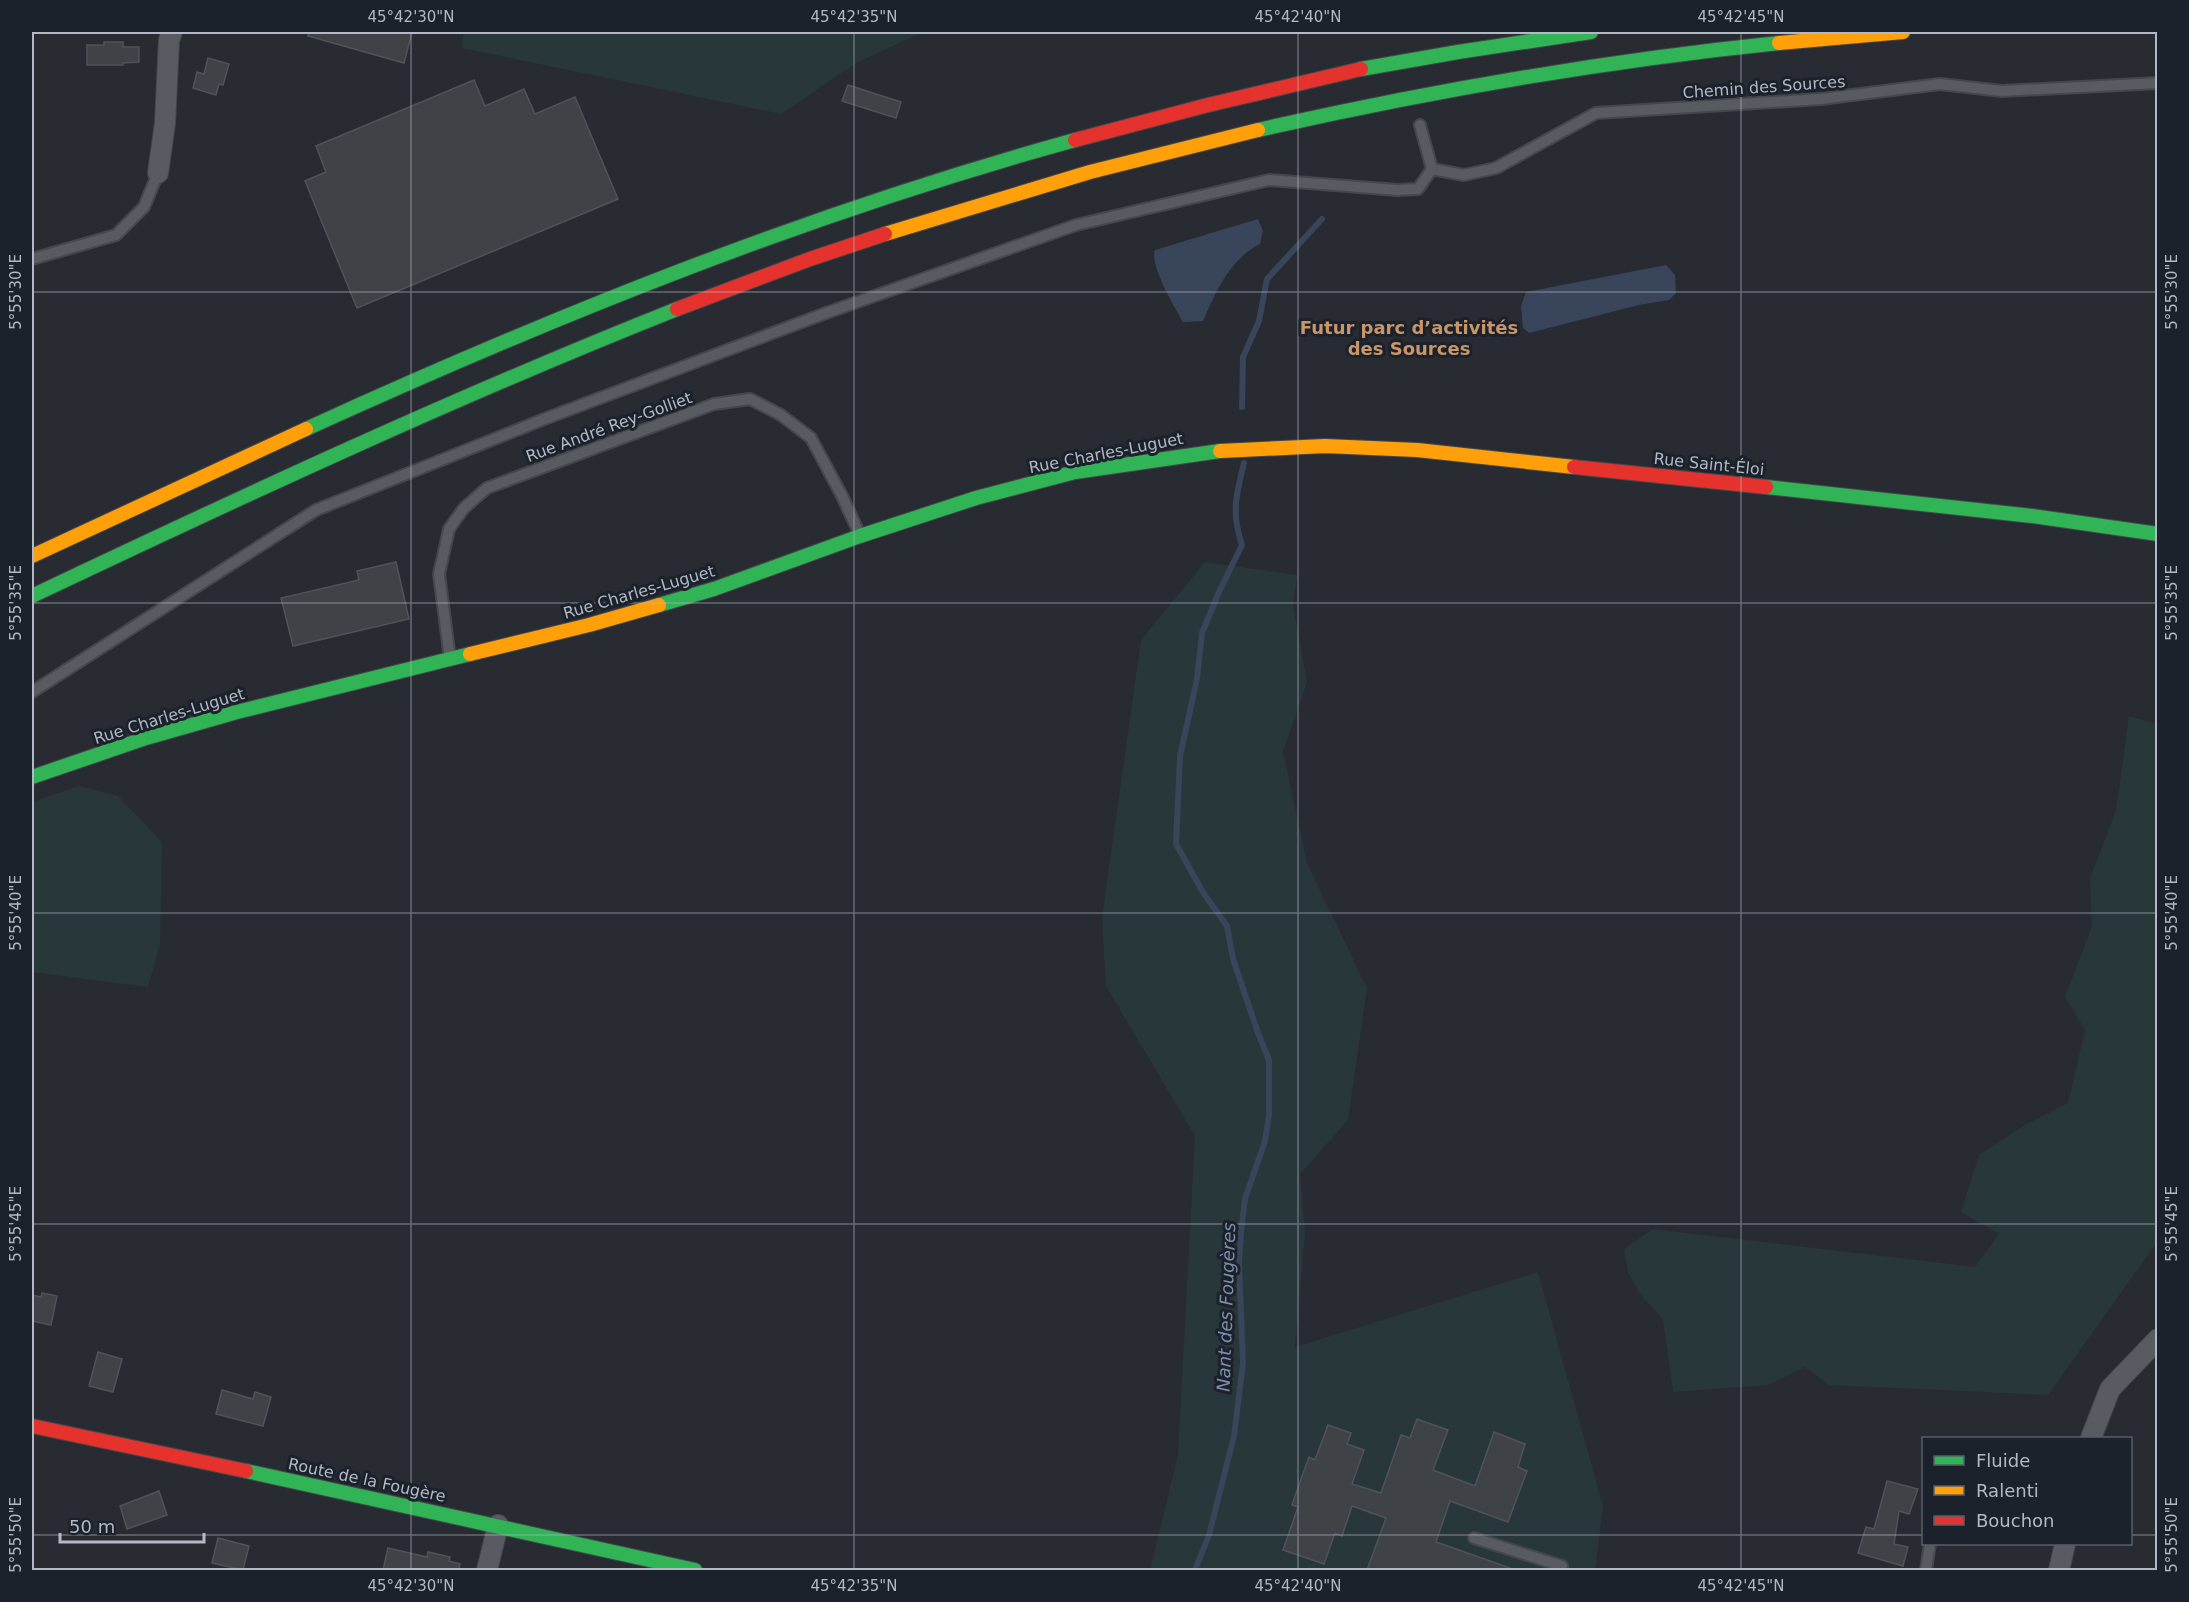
<svg xmlns="http://www.w3.org/2000/svg" width="2189" height="1602" viewBox="0 0 2189 1602" font-family="'DejaVu Sans',sans-serif">
  <style>
    .green { fill: #283739 }
    .water { fill: #38455a }
    .lines { fill: none; stroke-linecap: round; stroke-linejoin: round }
    .stream { stroke: #38455a; stroke-width: 6 }
    .building { fill: #3f4247; stroke: #4f535a; stroke-width: 1.5 }
    .lane-casing { stroke: #44474c; stroke-width: 14 }
    .street-casing { stroke: #44474c; stroke-width: 22 }
    .fast-casing { stroke: #44474c; stroke-width: 16 }
    .slow-casing { stroke: #44474c; stroke-width: 16 }
    .jam-casing { stroke: #44474c; stroke-width: 16 }
    .lane { stroke: #585b61; stroke-width: 10 }
    .street { stroke: #585b61; stroke-width: 20 }
    .fast { stroke: #30b455; stroke-width: 14 }
    .slow { stroke: #ff9f0a; stroke-width: 14 }
    .jam { stroke: #e5322d; stroke-width: 14 }
    .ticks { fill: none; stroke: #b2b8c4; stroke-width: 1.5; stroke-opacity: 0.45 }
    .labels { text-anchor: middle; dominant-baseline: central; stroke-width: 6; stroke-linejoin: round; paint-order: stroke }
    .street-label { font-size: 16px; fill: #b2b8c4; stroke: #1c222c }
    .neighbourhood-label { font-size: 18px; font-weight: bold; fill: #c89668; stroke: #1c222c }
    .water-label { font-size: 18px; font-style: italic; fill: #7c8ea9; stroke: #1c222c }
    .neatline { fill: none; stroke: #b2b8c4; stroke-width: 2 }
    .ticks-label { font-size: 15px; text-anchor: middle; fill: #b2b8c4 }
  </style>
  <rect width="100%" height="100%" fill="#282c32"/>
  <g class="green">
    <path d="M463 32H923L856 63 781 114 462 48Z"/>
    <path d="M1205 562 1297 575 1293 605 1307 682 1283 752 1307 863 1367 988 1348 1120 1300 1174 1305 1233 1295 1347 1538 1272 1603 1506 1595 1570H1150L1178 1455 1195 1136 1106 986 1102 917 1141 640Z"/>
    <path d="M2129 716 2157 724V1242L2048 1395 1829 1385 1805 1367 1768 1385 1673 1392 1663 1320 1638 1291 1628 1272 1624 1249 1653 1229 1975 1267 1999 1234 1961 1212 1979 1155 2025 1125 2068 1103 2085 1030 2065 997 2092 926 2090 878 2116 811Z"/>
    <path d="M79 786 118 796 162 842 160 945 148 987 32 972V802Z"/>
  </g>
  <g class="water">
    <path d="M1258 219 1263 231 1260 244C1230 259 1216 291 1203 321L1183 322C1175 308 1149 264 1155 250Z"/>
    <path d="M1666 265 1675 275 1676 293 1669 300 1639 305 1529 333 1523 328 1521 306 1526 292Z"/>
  </g>
  <g class="lines">
    <g class="stream">
      <path d="M1242 407 1243 357 1259 321 1267 279 1322 219"/>
      <path d="M1195 1570 1209 1535 1234 1436 1243 1363 1239 1263 1241 1232 1245 1199 1265 1141 1269 1115V1060L1258 1033 1233 959 1227 926 1204 894 1176 844 1180 756 1197 679 1202 633 1219 592 1242 545C1231 512 1236 496 1244 463"/>
    </g>
  </g>
  <g class="building">
    <path d="M309 32H412L404 63 308 36Z"/>
    <path d="M104 42H123V47H139V62L123 63V65H87V45H104Z"/>
    <path d="M208 58 229 64 223 85 219 84 216 95 193 88 197 72 204 74Z"/>
    <path d="M474 80 485 106 524 89 535 114 575 97 618 199 357 308 305 181 326 172 316 146Z"/>
    <path d="M848 85 901 102 896 118 842 101Z"/>
    <path d="M396 562 409 619 293 646 281 598 359 580 357 571Z"/>
    <path d="M42 1293 57 1296 51 1325 32 1321V1295L41 1297Z"/>
    <path d="M98 1352 122 1359 113 1392 89 1386Z"/>
    <path d="M222 1390 253 1399 255 1392 271 1397 263 1426 216 1414Z"/>
    <path d="M1417 1419 1448 1430 1433 1470 1475 1486 1494 1432 1525 1444 1518 1467 1527 1471 1508 1522 1450 1501 1436 1542 1510 1568V1570H1367L1386 1518 1352 1506 1342 1536 1335 1533 1324 1564 1283 1550 1298 1507 1292 1505 1301 1479 1309 1457 1315 1460 1328 1425 1351 1433 1347 1444 1364 1450 1352 1484 1381 1493 1401 1435 1410 1438Z"/>
    <path d="M1887 1481 1918 1489 1909 1514 1899 1511 1894 1544 1908 1547 1903 1566 1858 1553 1866 1527 1874 1529Z"/>
    <path d="M159 1491 167 1515 127 1529 120 1506Z"/>
    <path d="M218 1538 249 1546 243 1570 212 1563Z"/>
    <path d="M388 1548 427 1557 428 1552 450 1557 449 1561 460 1564 459 1570H383Z"/>
  </g>
  <g class="lines">
    <g class="lane-casing">
      <g id="lane">
        <path d="M1420 125 1432 169 1464 175 1496 168 1596 113 1821 99 1940 84 2002 91 2158 83"/>
        <path d="M32 259 116 235 144 207 158 173"/>
        <path d="M450 659 439 574 449 529 464 508 487 488 714 404 750 399 781 415 811 438 842 496 860 535"/>
        <path d="M32 692 316 510 547 418 826 313 1076 225 1269 180 1397 190 1418 189 1432 169"/>
        <path d="M1474 1538 1562 1566 1560 1570"/>
        <path d="M1926 1570 1930 1544"/>
      </g>
    </g>
    <g class="street-casing">
      <g id="street">
        <path d="M158 173 165 123 169 40 172 32"/>
        <path d="M2091 1438 2110 1389 2158 1339"/>
        <path d="M487 1570 498 1525"/>
        <path d="M2059 1570 2065 1544"/>
      </g>
    </g>
    <g class="fast-casing">
      <g id="fast">
        <path d="M1361 69 1458 52 1591 32"/>
        <path d="M1258 130C1430 91 1603 61 1779 43"/>
        <path d="M306 429C556 315 810 213 1075 140"/>
        <path d="M1766 487 2032 516 2158 534"/>
        <path d="M32 596C245 495 458 396 677 309"/>
        <path d="M659 605 714 589 860 536 976 498 1075 472 1220 451"/>
        <path d="M32 777 146 738 237 712 470 654"/>
        <path d="M246 1471 695 1570"/>
      </g>
    </g>
    <g class="slow-casing">
      <g id="slow">
        <path d="M1779 43 1903 32"/>
        <path d="M885 234 1090 172 1258 130"/>
        <path d="M1220 451 1325 446 1417 450 1574 467"/>
        <path d="M32 556 306 429"/>
        <path d="M470 654 589 625 659 605"/>
      </g>
    </g>
    <g class="jam-casing">
      <g id="jam">
        <path d="M1075 140 1208 105 1361 69"/>
        <path d="M677 309 810 259 885 234"/>
        <path d="M1574 467 1766 487"/>
        <path d="M32 1426 246 1471"/>
      </g>
    </g>
    <use href="#lane" class="lane"/>
    <use href="#street" class="street"/>
    <use href="#fast" class="fast"/>
    <use href="#slow" class="slow"/>
    <use href="#jam" class="jam"/>
  </g>
  <path class="ticks" d="M411 32V1570M854 32V1570M1298 32V1570M1741 32V1570M32 292H2158M32 603H2158M32 913H2158M32 1224H2158M32 1535H1924M2130 1535H2158"/>
  <g class="labels">
    <g class="street-label">
      <text transform="translate(1764 87) rotate(-4)">Chemin des Sources</text>
      <text transform="translate(609 427) rotate(-20)">Rue André Rey-Golliet</text>
      <text transform="translate(1106 453) rotate(-11)">Rue Charles-Luguet</text>
      <text transform="translate(1709 464) rotate(6)">Rue Saint-Éloi</text>
      <text transform="translate(639 592) rotate(-16)">Rue Charles-Luguet</text>
      <text transform="translate(169 716) rotate(-17)">Rue Charles-Luguet</text>
      <text transform="translate(367 1480) rotate(12)">Route de la Fougère</text>
    </g>
    <g class="neighbourhood-label">
      <text x="1409" y="327">Futur parc d’activités<tspan x="1409" dy="21">des Sources</tspan></text>
    </g>
    <g class="water-label">
      <text transform="translate(1226 1307) rotate(-88)">Nant des Fougères</text>
    </g>
  </g>
  <rect width="2189" height="1602" fill="none" stroke="#1c222c" stroke-width="66"/>
  <rect x="1922" y="1437" width="210" height="108" fill="#1c222c" stroke="#585e69" stroke-width="1.5"/>
  <rect x="1934" y="1456" width="30" height="9" fill="#30b455" stroke="#585e69" stroke-width="1.5"/>
  <text x="1976" y="1467" font-size="18" fill="#b2b8c4">Fluide</text>
  <rect x="1934" y="1486" width="30" height="9" fill="#ff9f0a" stroke="#585e69" stroke-width="1.5"/>
  <text x="1976" y="1497" font-size="18" fill="#b2b8c4">Ralenti</text>
  <rect x="1934" y="1516" width="30" height="9" fill="#e5322d" stroke="#585e69" stroke-width="1.5"/>
  <text x="1976" y="1527" font-size="18" fill="#b2b8c4">Bouchon</text>
  <path d="M60 1533v9h144v-9" fill="none" stroke="#b2b8c4" stroke-width="3"/>
  <text x="69" y="1533" font-size="18" fill="#b2b8c4" stroke="#1c222c" stroke-width="4.5" paint-order="stroke">50 m</text>
  <rect x="33" y="33" width="2123" height="1536" class="neatline"/>
  <g class="ticks-label">
    <text x="411" y="22">45°42'30"N</text>
    <text x="854" y="22">45°42'35"N</text>
    <text x="1298" y="22">45°42'40"N</text>
    <text x="1741" y="22">45°42'45"N</text>
    <text transform="translate(2172 292) rotate(-90)" y="5">5°55'30"E</text>
    <text transform="translate(16 292) rotate(-90)" y="5">5°55'30"E</text>
    <text transform="translate(2172 603) rotate(-90)" y="5">5°55'35"E</text>
    <text transform="translate(16 603) rotate(-90)" y="5">5°55'35"E</text>
    <text transform="translate(2172 913) rotate(-90)" y="5">5°55'40"E</text>
    <text transform="translate(16 913) rotate(-90)" y="5">5°55'40"E</text>
    <text transform="translate(16 1224) rotate(-90)" y="5">5°55'45"E</text>
    <text transform="translate(2172 1224) rotate(-90)" y="5">5°55'45"E</text>
    <text transform="translate(2172 1535) rotate(-90)" y="5">5°55'50"E</text>
    <text transform="translate(16 1535) rotate(-90)" y="5">5°55'50"E</text>
    <text x="411" y="1591">45°42'30"N</text>
    <text x="854" y="1591">45°42'35"N</text>
    <text x="1298" y="1591">45°42'40"N</text>
    <text x="1741" y="1591">45°42'45"N</text>
  </g>
</svg>
